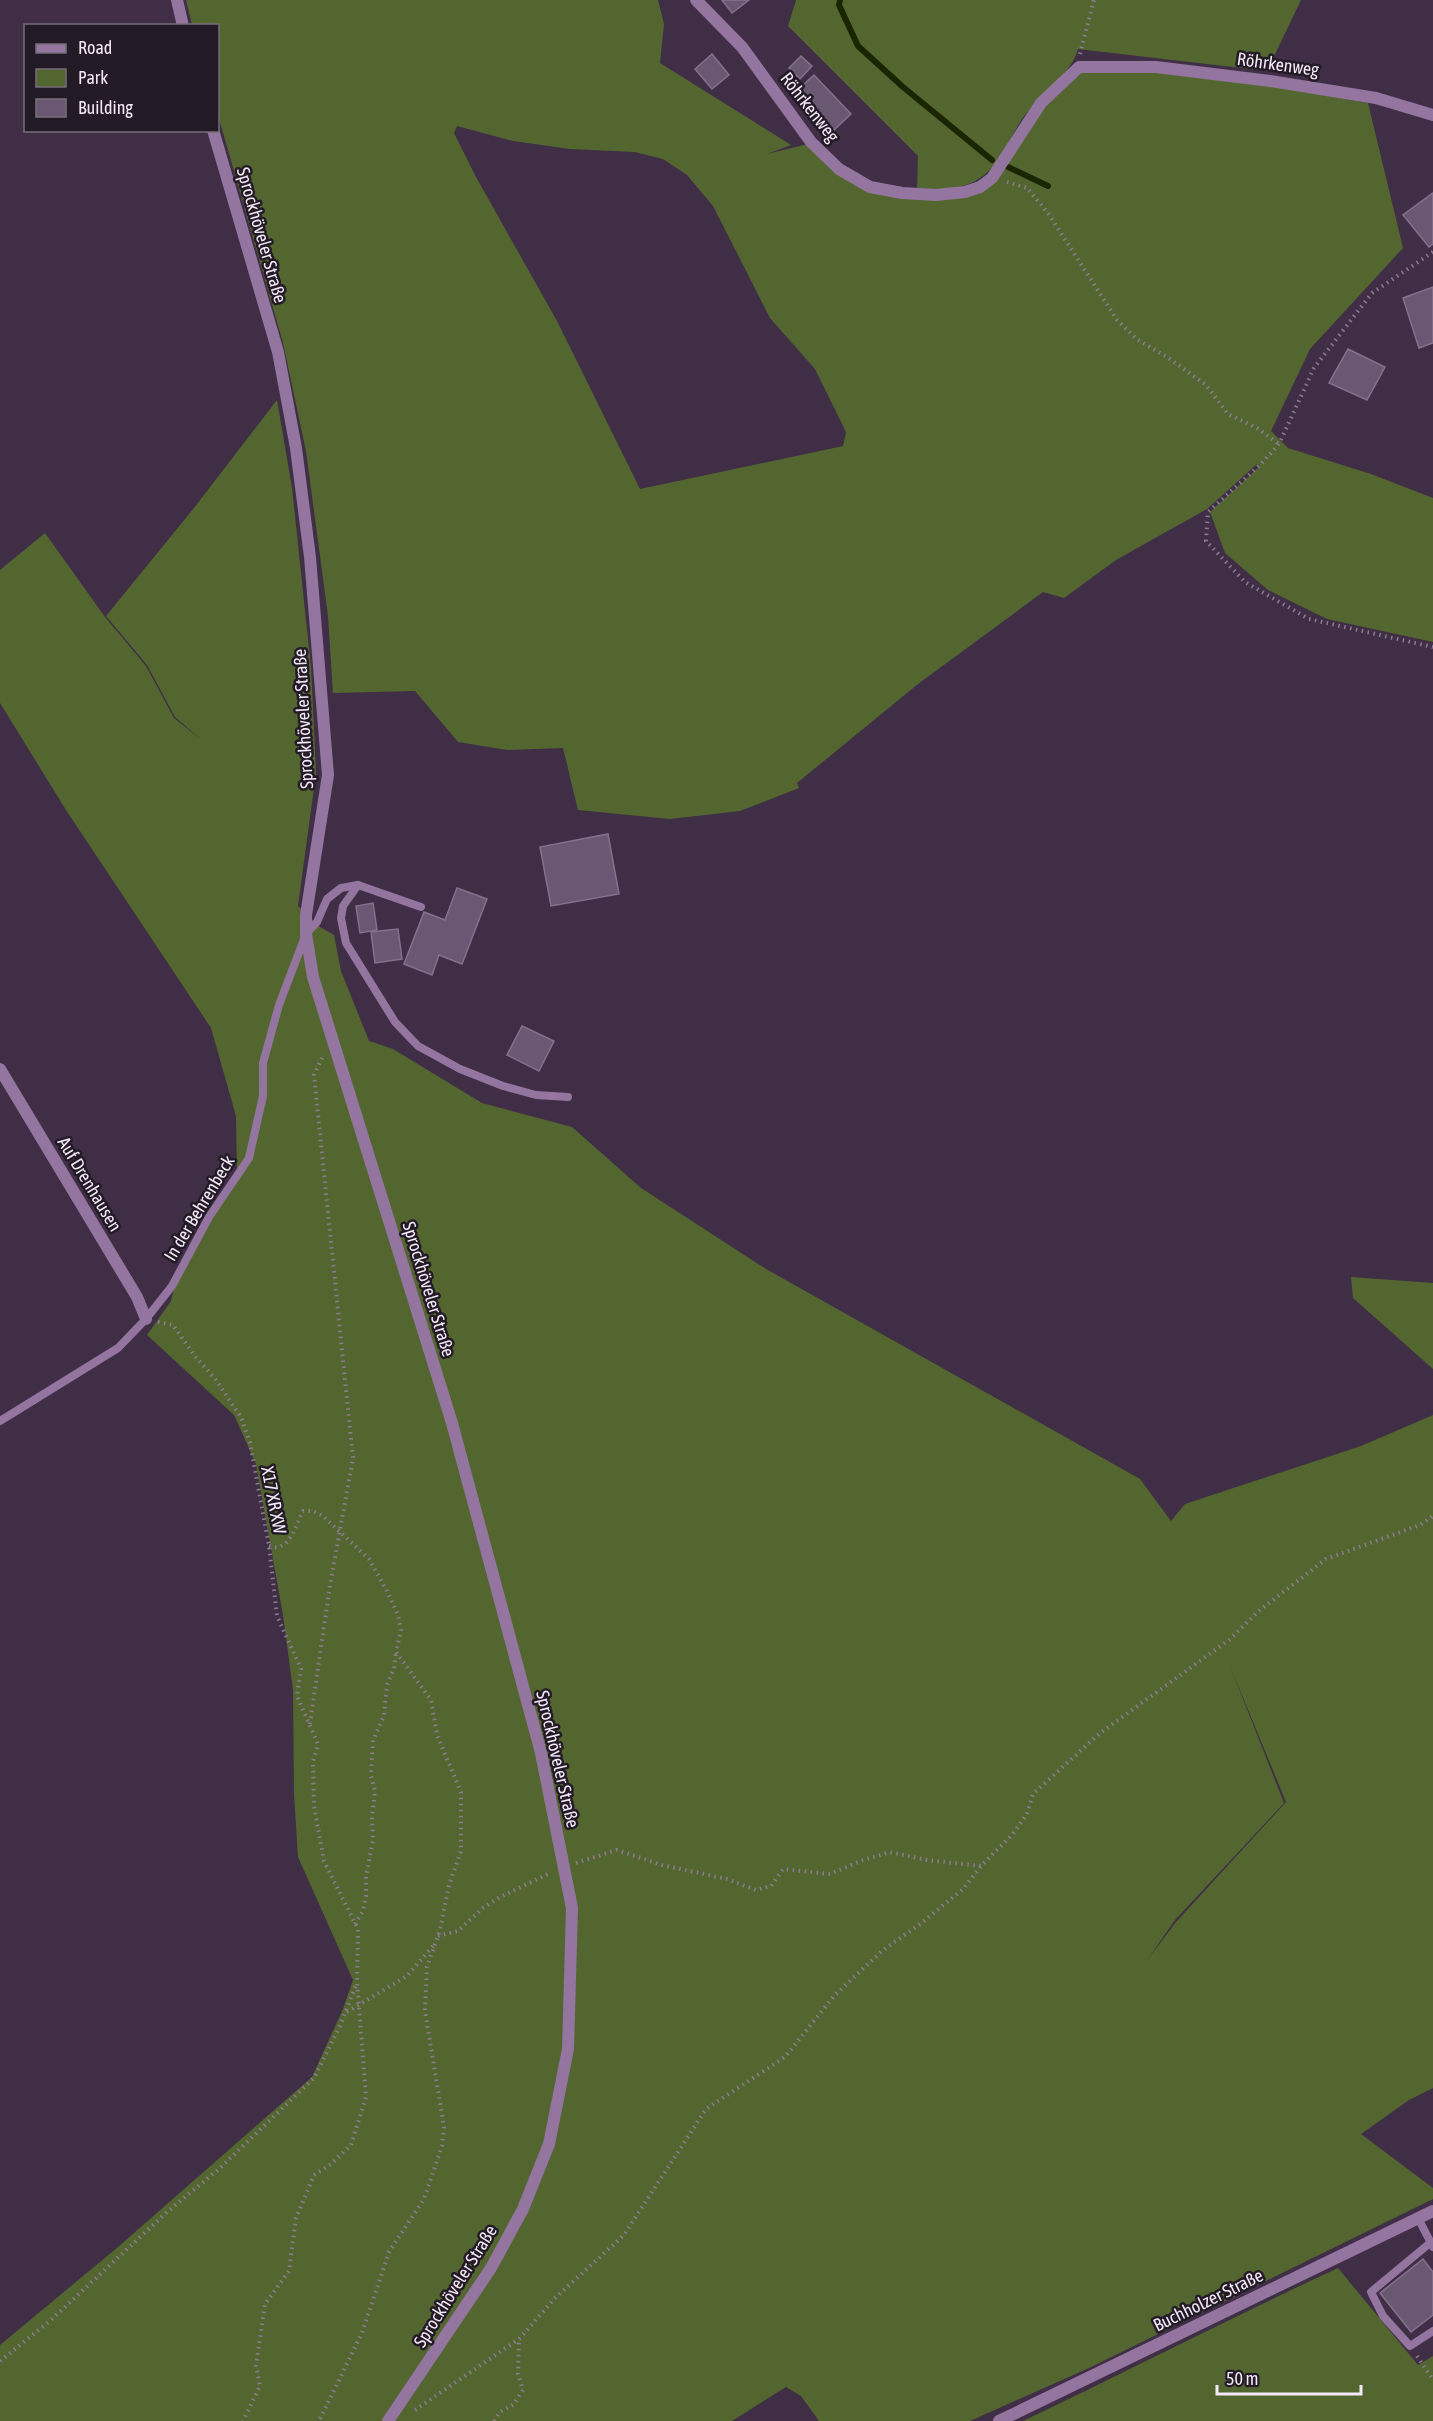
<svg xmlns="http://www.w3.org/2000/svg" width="1433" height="2421" viewBox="0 0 1433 2421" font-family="'Asap Condensed',sans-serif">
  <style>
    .green { fill: #54662f; fill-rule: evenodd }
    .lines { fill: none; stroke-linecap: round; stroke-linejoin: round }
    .stream { stroke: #1a2501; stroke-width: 6 }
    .building { fill: #6a5771; stroke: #85718d; stroke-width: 1.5 }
    .path { stroke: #8b7c91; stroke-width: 4; stroke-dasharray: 1.5 4.5; stroke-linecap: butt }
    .service { stroke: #93759f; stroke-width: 8 }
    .minor { stroke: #93759f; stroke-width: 12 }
    .tertiary { stroke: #93759f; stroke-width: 12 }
    .labels { text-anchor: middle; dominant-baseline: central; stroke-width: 5; stroke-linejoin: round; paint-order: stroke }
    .street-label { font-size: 18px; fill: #f4e9f9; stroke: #221a25 }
  </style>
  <rect width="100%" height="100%" fill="#3f2e46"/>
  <g class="green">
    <path d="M186 0H658L664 24 660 63 791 145 767 154 808 144 868 190 983 189 1032 119 1081 69C1178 69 1273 87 1368 103L1403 248 1310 349 1271 431 1288 448 1371 474 1433 498V642L1327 619 1268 590 1225 553 1210 512 1259 467 1257 464 1207 509 1116 560 1064 598 1043 592 918 684 797 783 799 788 740 811 670 819 578 810 563 748 507 750 458 742 415 691 333 693 328 616 306 451 283 343 218 115V26L192 25ZM457 126 513 141 570 149 635 152 663 159 687 175 713 206 770 318 815 369 846 432 843 446 640 489 557 321 476 177 454 133Z"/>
    <path d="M796 0H1301L1267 71 1078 49C1070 76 1043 92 1026 114 1010 134 1003 163 980 178 961 191 940 189 917 190L918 156 788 26Z"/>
    <path d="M277 400 292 488 311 667 316 773 298 906 320 927 334 935 341 971 369 1041 393 1049 482 1103 572 1127 641 1188 766 1269 1140 1479 1171 1521 1185 1504 1361 1446 1433 1415V2088L1409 2100 1361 2134 1433 2188V2199L1089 2368 970 2421H819L801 2396 786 2387 732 2421H0V2345L118 2247 312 2077 343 2009 353 1980 298 1857 294 1794 293 1690 283 1615 256 1464 234 1415 147 1335 171 1301 180 1265 237 1178 236 1116 211 1028 66 810 0 703V570L45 533 105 617 146 666 174 718 203 741 175 717 147 665 106 616 194 508ZM1228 1661 1286 1802 1176 1922 1148 1959 1175 1920 1284 1803Z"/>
    <path d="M1351 1277 1433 1283V1369L1353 1298Z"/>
    <path d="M1338 2268 1418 2365 1433 2356V2421H1023C1128 2371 1232 2317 1338 2268Z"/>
  </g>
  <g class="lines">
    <g class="stream">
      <path d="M840 0 839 5 858 46 903 87 992 160"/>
      <path d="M1008 167 1048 186"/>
    </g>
  </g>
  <g class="building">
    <path d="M722 0H749L732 13Z"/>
    <path d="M712 54 729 75 712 89 695 69Z"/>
    <path d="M801 56 812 66 800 79 789 68Z"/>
    <path d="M814 75 851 114 834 130 826 121 821 126 792 95Z"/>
    <path d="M1433 193V244L1429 247 1403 215Z"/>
    <path d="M1433 287V343L1419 348 1403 298Z"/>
    <path d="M1348 349 1385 367 1367 400 1329 383Z"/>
    <path d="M608 834 619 894 551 906 540 847Z"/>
    <path d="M457 888 487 899 462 964 439 955 432 975 404 964 424 912 445 920Z"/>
    <path d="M373 903 377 930 360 933 356 906Z"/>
    <path d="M398 929 402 959 375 963 371 932Z"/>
    <path d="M522 1026 554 1041 539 1071 507 1055Z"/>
    <path d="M1423 2259 1433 2272V2315L1411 2332 1380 2293Z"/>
  </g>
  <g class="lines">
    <g class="path">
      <path d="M1080 54 1094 0"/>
      <path d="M1007 182 1027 188 1048 213 1117 320 1138 340 1167 357 1206 385 1228 414 1257 428 1279 444"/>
      <path d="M1433 252 1372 293 1314 368 1279 444 1261 464 1208 512 1206 541 1245 582 1309 619 1433 647"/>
      <path d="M158 1322 173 1325 194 1355 216 1380 241 1417 250 1443 269 1546 277 1616 301 1669 297 1696 318 1744 313 1762 314 1806 324 1861 358 1929 357 1981 366 2097 351 2145 331 2164 314 2175 296 2218 289 2271 265 2304 256 2366 260 2386 243 2421"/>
      <path d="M269 1546C290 1553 295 1526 303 1511H313L323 1516 369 1559 387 1591 398 1615 401 1630 396 1652 431 1700 437 1735 461 1792V1851L449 1885 440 1930 427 1967 425 2011 444 2127 442 2146 424 2199 389 2252 362 2333 319 2421"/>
      <path d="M310 1724 330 1585 353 1458 314 1075 322 1058"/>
      <path d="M576 1863 617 1850 662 1865 727 1879 756 1890 771 1886 783 1869 830 1874 863 1860 890 1852 927 1860 981 1866"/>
      <path d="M355 1924 363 1911 366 1896V1876L373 1840 372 1817 375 1791 371 1776 373 1740 384 1716 387 1685 394 1668 396 1653"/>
      <path d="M438 1936 458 1931 483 1908 500 1897 550 1873"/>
      <path d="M347 2012 407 1976 433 1946"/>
      <path d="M1417 2356 1433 2380"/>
      <path d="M0 2361 50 2321 167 2212 219 2169 314 2078 340 2026 356 1985"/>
      <path d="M415 2410 519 2339 555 2298 624 2235 706 2109 785 2057 834 1996 883 1950 919 1925 963 1889 981 1866 1012 1835 1027 1814 1033 1794 1100 1733 1229 1640 1260 1610 1326 1559 1420 1525 1433 1516"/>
      <path d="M494 2421 500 2412 513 2405 523 2390 518 2374 519 2340"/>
    </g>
    <g class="service">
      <path d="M358 885 343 906 341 918 346 943 395 1022 418 1046 460 1069 503 1086 536 1095 568 1097"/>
      <path d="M0 1421 118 1348 146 1319 172 1286 209 1217 249 1158 263 1096V1063L279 1005 306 934 317 922 327 899 341 888 358 885 421 907"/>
      <path d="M1418 2218 1433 2247"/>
      <path d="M1430 2243 1371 2292 1383 2316 1410 2346 1433 2331"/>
    </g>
    <g class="minor">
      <path d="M696 0 742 47 811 142 839 169 870 187 902 193 936 195 965 192 980 187 992 178 1041 103 1079 67H1156L1270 81 1376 98 1433 115"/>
      <path d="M0 1069 137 1297 146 1319"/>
    </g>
    <g class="tertiary">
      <path d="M177 0 183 26"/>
      <path d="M213 130 278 352 296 448 310 557 328 775 306 915V934L313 977 452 1423 541 1753 572 1908 568 2049 549 2144 523 2209 491 2268 388 2421"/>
      <path d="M999 2421 1433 2211"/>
    </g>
  </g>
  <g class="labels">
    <g class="street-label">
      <text transform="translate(1278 64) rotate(8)">Röhrkenweg</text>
      <text transform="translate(810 107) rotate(52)">Röhrkenweg</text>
      <text transform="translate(262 235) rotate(74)">Sprockhöveler Straße</text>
      <text transform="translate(303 719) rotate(-93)">Sprockhöveler Straße</text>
      <text transform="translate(90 1184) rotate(59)">Auf Drenhausen</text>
      <text transform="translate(199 1208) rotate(-59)">In der Behrenbeck</text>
      <text transform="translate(429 1289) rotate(73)">Sprockhöveler Straße</text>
      <text transform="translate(274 1500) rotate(79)">X17 XR XW</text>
      <text transform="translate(558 1759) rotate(77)">Sprockhöveler Straße</text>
      <text transform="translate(455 2286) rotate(-58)">Sprockhöveler Straße</text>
      <text transform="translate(1208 2300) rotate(-26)">Buchholzer Straße</text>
    </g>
  </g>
  <rect x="24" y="24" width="195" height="108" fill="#221a25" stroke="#766d7a" stroke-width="1.5"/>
  <rect x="36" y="44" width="30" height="9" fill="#93759f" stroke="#766d7a" stroke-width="1.5"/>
  <text x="78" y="54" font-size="18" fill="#f4e9f9">Road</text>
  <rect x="36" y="69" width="30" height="18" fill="#54662f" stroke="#766d7a" stroke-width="1.5"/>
  <text x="78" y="84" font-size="18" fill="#f4e9f9">Park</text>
  <rect x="36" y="99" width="30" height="18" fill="#6a5771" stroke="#766d7a" stroke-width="1.5"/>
  <text x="78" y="114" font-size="18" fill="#f4e9f9">Building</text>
  <path d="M1217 2385v9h144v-9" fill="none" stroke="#f4e9f9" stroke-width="3"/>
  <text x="1226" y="2385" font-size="18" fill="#f4e9f9" stroke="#221a25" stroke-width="4.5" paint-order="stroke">50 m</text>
</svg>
